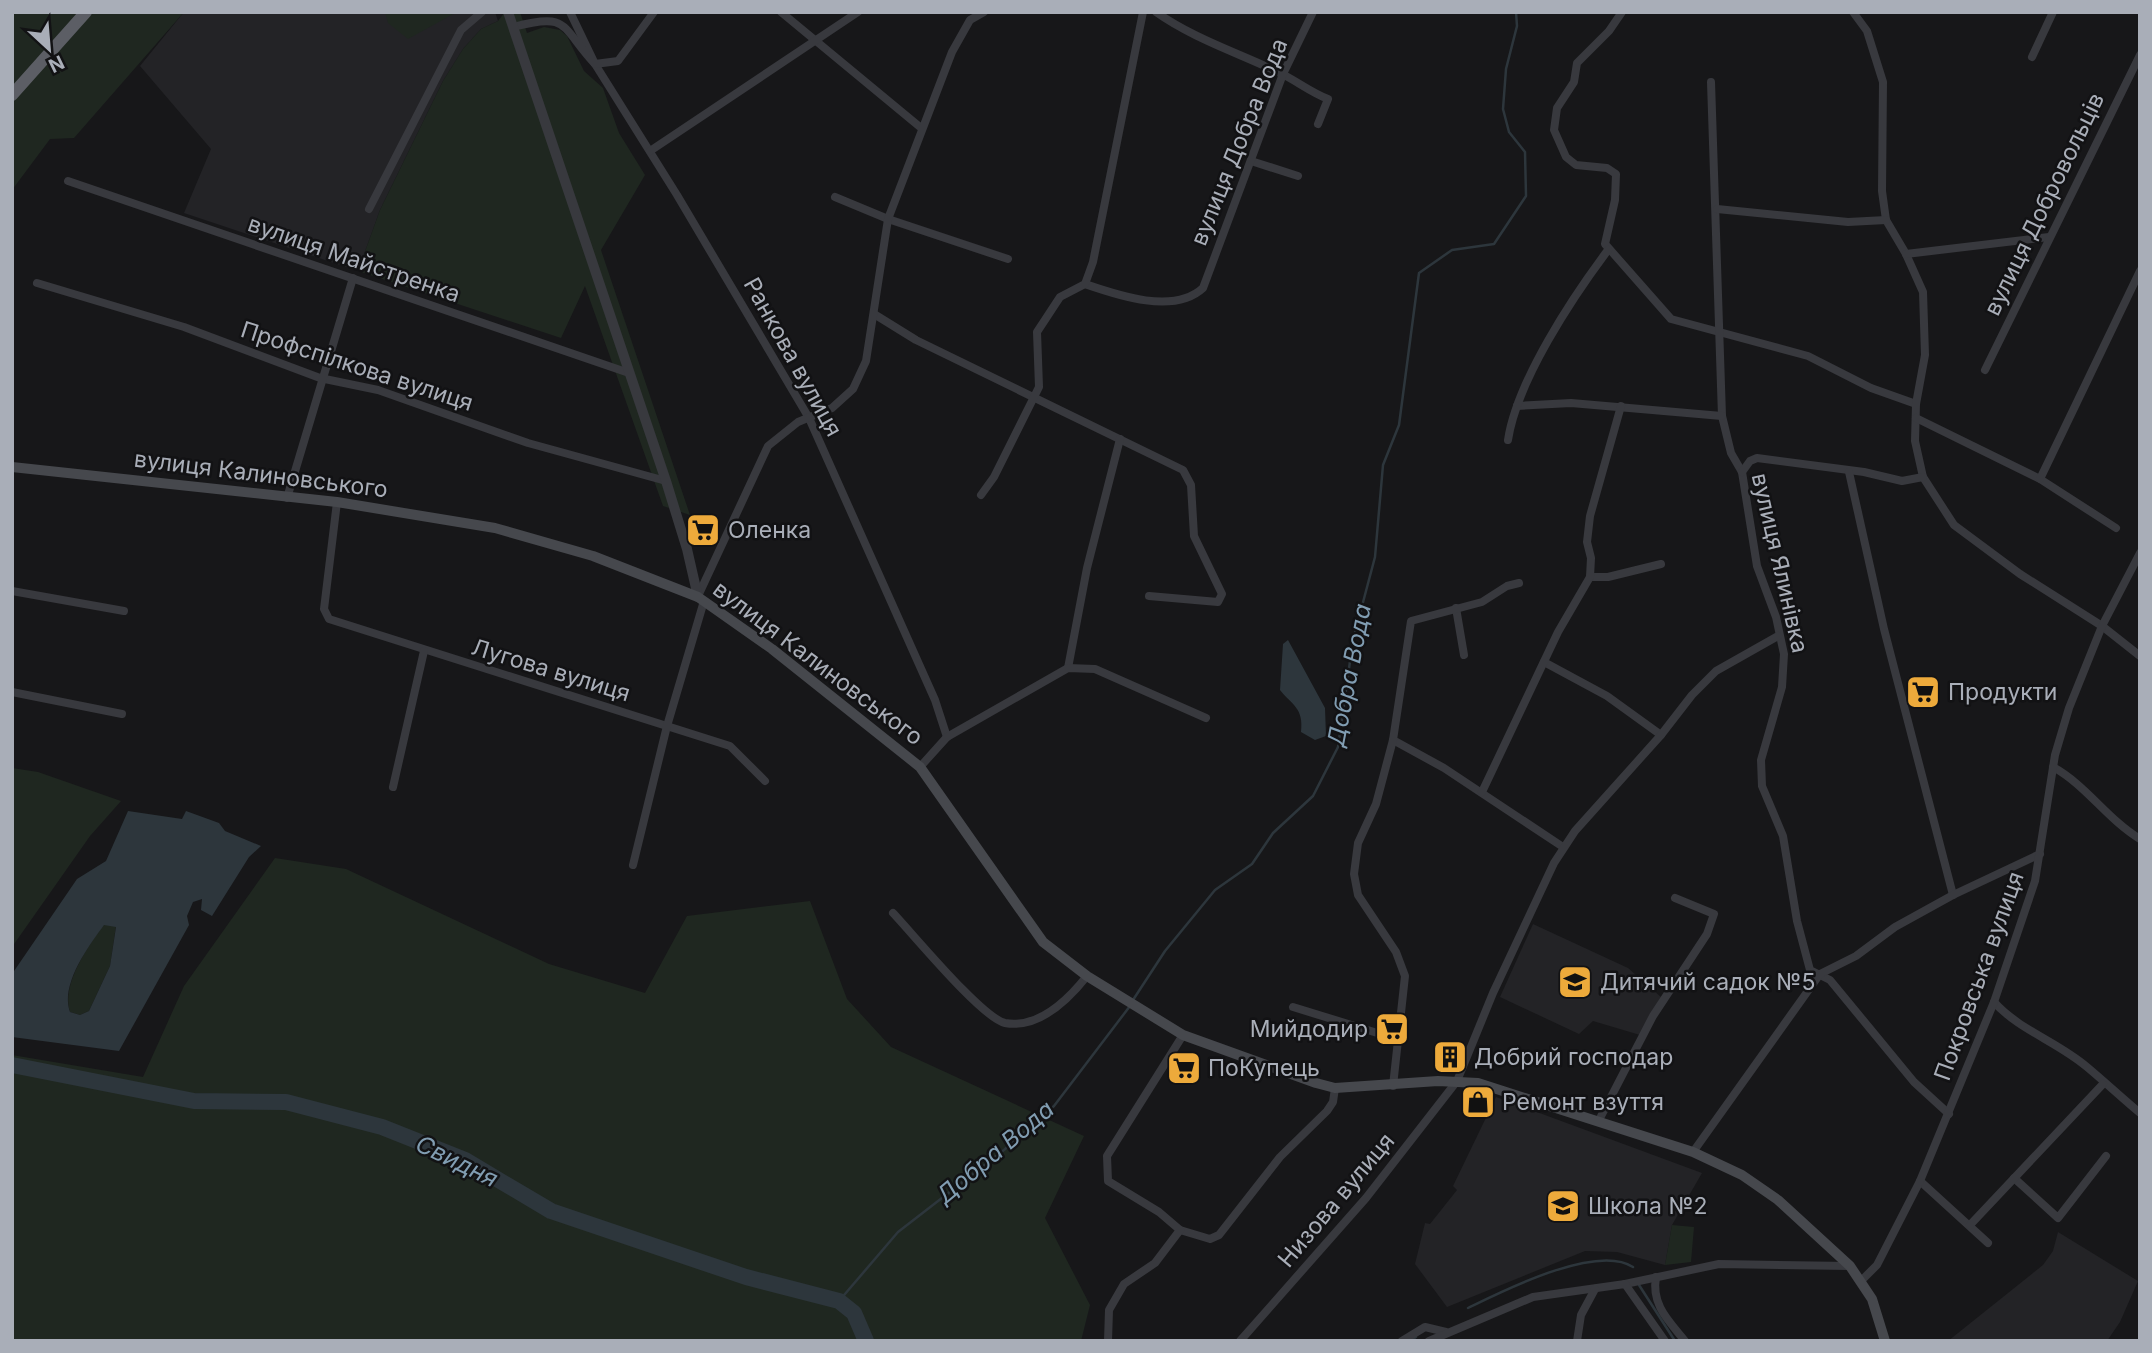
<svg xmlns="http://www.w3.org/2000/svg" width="2152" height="1353" viewBox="0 0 2152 1353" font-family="Inter,sans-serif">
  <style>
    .built { fill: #232326 }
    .green { fill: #1f2720 }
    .water { fill: #2d363c; fill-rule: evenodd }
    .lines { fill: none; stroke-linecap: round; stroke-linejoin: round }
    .stream { stroke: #2d363c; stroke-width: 2.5 }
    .river { stroke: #2d363c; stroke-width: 16 }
    .minor { stroke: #38393e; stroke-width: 8 }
    .tertiary { stroke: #38393e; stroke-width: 10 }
    .secondary { stroke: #46484d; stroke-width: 10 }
    .trunk { stroke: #5c5e65; stroke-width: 12 }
    .labels { text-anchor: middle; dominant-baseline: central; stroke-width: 5; stroke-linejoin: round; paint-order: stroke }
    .street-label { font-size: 23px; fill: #a9aeb8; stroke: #121214 }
    .poi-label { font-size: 23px; fill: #a9aeb8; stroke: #121214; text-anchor: start }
    .water-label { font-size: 24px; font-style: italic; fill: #819db2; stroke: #121214 }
  </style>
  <rect width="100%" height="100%" fill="#171719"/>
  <g class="built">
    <path d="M184 12H495L498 21 481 29 463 49 443 81 380 210 358 271 184 213 211 149 140 66Z"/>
    <path d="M1533 924 1628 968 1661 997 1640 1035 1593 1021 1579 1034 1500 997Z"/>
    <path d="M1496 1097 1702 1173 1672 1225 1665 1265 1617 1252 1585 1251 1447 1307 1415 1264 1425 1223 1430 1224 1457 1190 1453 1186Z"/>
    <path d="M2058 1232 2138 1281 2120 1322 2107 1341H1948L2043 1265 2053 1251Z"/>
  </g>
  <g class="green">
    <path d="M12 12H184L74 138 50 139 12 190Z"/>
    <path d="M385 12H457L408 39 388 23Z"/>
    <path d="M505 12H520L527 33 544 27 560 30 567 36 584 71 603 88 619 133 645 175 601 250 690 515 663 506 585 286 561 338 358 271 380 210 443 81 463 49 481 29 498 21Z"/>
    <path d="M12 768 38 772 121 801 90 836 12 947Z"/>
    <path d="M275 858 346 869 549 964 645 993 687 916 810 901 847 999 891 1047 1084 1136 1045 1218 1090 1305 1081 1341H12V1055L143 1077 184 986Z"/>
    <path d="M104 924 116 926 110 966 89 1011 80 1015 70 1012C61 984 88 947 104 924Z"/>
    <path d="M1672 1225 1694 1227 1691 1262 1665 1265Z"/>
  </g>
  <g class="water">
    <path d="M1288 640 1325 708 1326 736 1315 740 1301 732C1304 708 1292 705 1280 690L1283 644Z"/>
    <path d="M128 811 182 819 186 811 219 823 225 831 261 846 249 857 212 916 201 910 202 899 193 902 187 916 189 925 119 1051 12 1037V974L77 879 106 861ZM104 925 116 927 110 966 89 1011 80 1015 70 1012C60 985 88 947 104 925Z"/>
  </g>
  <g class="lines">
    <g class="stream">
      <path d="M1133 1000 1165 951 1215 890 1252 864 1273 833 1313 796 1338 747 1353 640 1375 557 1383 465 1399 425 1419 273 1452 250 1494 244 1526 196 1525 152 1509 132 1503 109 1506 69 1517 26 1516 12"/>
      <path d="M1639 1285 1675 1341"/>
      <path d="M839 1301 898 1232 1004 1150 1054 1106 1130 1006"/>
      <path d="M1468 1308C1503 1291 1597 1243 1633 1267"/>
      <path d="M1410 1341 1416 1337"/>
    </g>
    <path class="river" d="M12 1065 194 1101 286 1102 382 1127 465 1160 551 1211 746 1277 839 1301 854 1313 866 1341"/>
    <g class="minor">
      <path d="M570 12 595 64 677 195 809 418 935 700 947 737"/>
      <path d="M781 12 920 127"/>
      <path d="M1156 12C1194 39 1239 53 1280 73 1297 81 1310 92 1328 99L1318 124"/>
      <path d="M1622 12 1609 31 1577 63 1574 82 1557 108 1554 130 1566 157 1576 165 1607 168 1616 174 1615 200 1605 244 1671 319 1808 356 1871 388 1916 404"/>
      <path d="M1853 12 1867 31 1883 82 1882 191 1886 220 1906 254 1923 292 1925 355 1916 404 1915 441 1923 477 1954 525 2020 574 2102 626 2140 656"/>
      <path d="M513 27C570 12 560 26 595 64L618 61 654 12"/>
      <path d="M2032 57 2053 12"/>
      <path d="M1711 82 1722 416 1731 453 1742 472 1757 566 1776 617 1784 654 1782 687 1761 760 1762 786 1783 836 1797 921 1810 970 1830 980 1914 1082 1949 1114"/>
      <path d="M650 151 858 12"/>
      <path d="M1251 161 1298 176"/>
      <path d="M68 181 629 373"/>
      <path d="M835 197 888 219 1008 259"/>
      <path d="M369 209 461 30 482 12"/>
      <path d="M1717 209 1848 222 1886 220"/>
      <path d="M1906 254 2049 237"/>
      <path d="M37 283 184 327 320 378 378 390 528 443 666 481"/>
      <path d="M1085 284C1117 295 1174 315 1203 288L1283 74 1313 12"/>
      <path d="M874 314 916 340 1183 470 1191 485 1194 536 1222 594 1218 602 1149 596"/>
      <path d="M1985 370 2140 55"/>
      <path d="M1517 406 1571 403 1722 416"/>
      <path d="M1916 418 2040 479 2116 528"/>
      <path d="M1508 440C1517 381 1572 298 1608 250"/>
      <path d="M1742 472 1750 461 1757 458 1864 472 1902 481 1923 477"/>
      <path d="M1849 472 1884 629 1953 895"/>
      <path d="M2040 479 2140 271"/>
      <path d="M981 495 994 477 1039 387 1037 332 1060 297 1085 284 1093 262 1143 12"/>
      <path d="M287 498 353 278"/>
      <path d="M337 502 324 609 329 619 730 746 765 781"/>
      <path d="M1590 577H1608L1661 564"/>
      <path d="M12 591 124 611"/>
      <path d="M698 596 768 446 798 422 832 408 853 389 866 361 888 219 952 52 970 20 984 12"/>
      <path d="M1456 608 1464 655"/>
      <path d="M1544 662 1607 696 1661 735"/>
      <path d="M1068 668 1087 568 1120 439"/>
      <path d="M12 692 122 714"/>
      <path d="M1393 740 1444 768 1563 847"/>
      <path d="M920 767 947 737 1068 668 1095 669 1206 718"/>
      <path d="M2053 767C2086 785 2107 819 2140 839"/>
      <path d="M393 787 424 651"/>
      <path d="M1482 792 1558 632 1590 577 1591 558 1587 542 1590 516 1621 406"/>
      <path d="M633 865 667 726 704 601"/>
      <path d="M893 913C913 934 982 1018 1005 1023 1039 1029 1068 1000 1087 976"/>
      <path d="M1994 1002C2019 1030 2058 1042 2087 1067 2105 1082 2122 1098 2140 1113"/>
      <path d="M1293 1007 1400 1040"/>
      <path d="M1393 1086 1405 976 1396 952 1358 895 1354 874 1358 843 1376 804 1393 740 1411 621 1482 602 1507 586 1519 583"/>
      <path d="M1598 1122 1653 1016 1707 934 1714 914 1675 898"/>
      <path d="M1693 1152 1820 974 1856 956 1895 927 1953 895 2040 854"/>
      <path d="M2014 1178 2058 1218 2106 1156"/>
      <path d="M1920 1181 1988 1243"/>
      <path d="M1970 1225 2103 1084"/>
      <path d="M1180 1230 1210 1239 1219 1235 1280 1157 1327 1111 1333 1102 1335 1088"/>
      <path d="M1656 1277C1651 1305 1669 1321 1685 1341"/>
      <path d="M1862 1280 1877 1265 1920 1181 1994 1002 2035 881 2055 755 2069 708 2102 626 2140 553"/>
      <path d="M1625 1284 1719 1264 1850 1266"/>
      <path d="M1108 1341 1109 1310 1124 1284 1155 1263 1180 1230 1159 1212 1108 1181 1107 1156 1183 1035"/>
      <path d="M1240 1341 1366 1198 1457 1081 1493 993 1554 863 1575 831 1661 735 1692 695 1716 671 1778 636"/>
      <path d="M1402 1341 1425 1327 1446 1332"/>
      <path d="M1429 1341 1533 1297 1625 1284 1665 1341"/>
      <path d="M1577 1341 1581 1315 1595 1289"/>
    </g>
    <path class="tertiary" d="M508 12 666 481 687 549 698 597"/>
    <path class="secondary" d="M12 467 337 502 495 528 593 556 698 597 772 649 920 767 1043 942 1087 976 1183 1035 1316 1083 1335 1088 1438 1081 1478 1083 1693 1152 1742 1175 1778 1200 1850 1266 1872 1299 1885 1341"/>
    <path class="trunk" d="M12 95 86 12"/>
  </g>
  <defs>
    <g id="supermarket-square" transform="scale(1.75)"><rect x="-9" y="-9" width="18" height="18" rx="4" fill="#edaa3b" stroke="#121214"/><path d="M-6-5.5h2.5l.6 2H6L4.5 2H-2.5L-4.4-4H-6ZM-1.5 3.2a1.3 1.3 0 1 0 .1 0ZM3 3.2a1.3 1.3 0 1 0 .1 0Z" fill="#111"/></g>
    <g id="school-square" transform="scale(1.75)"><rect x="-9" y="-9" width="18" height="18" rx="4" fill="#edaa3b" stroke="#121214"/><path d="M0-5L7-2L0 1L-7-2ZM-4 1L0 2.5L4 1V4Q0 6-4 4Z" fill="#111"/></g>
    <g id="building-square" transform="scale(1.75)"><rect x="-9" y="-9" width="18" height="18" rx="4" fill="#edaa3b" stroke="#121214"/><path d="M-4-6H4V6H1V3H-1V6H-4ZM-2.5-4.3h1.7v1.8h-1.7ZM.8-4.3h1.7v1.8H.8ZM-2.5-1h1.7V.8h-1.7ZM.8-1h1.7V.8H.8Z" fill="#111"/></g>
    <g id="shop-square" transform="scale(1.75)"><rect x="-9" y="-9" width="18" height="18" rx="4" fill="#edaa3b" stroke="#121214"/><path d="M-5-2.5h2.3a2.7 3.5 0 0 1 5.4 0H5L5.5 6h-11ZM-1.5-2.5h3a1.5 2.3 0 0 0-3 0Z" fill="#111"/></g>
  </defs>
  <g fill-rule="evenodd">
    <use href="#supermarket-square" x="703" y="530"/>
    <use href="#supermarket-square" x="1923" y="692"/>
    <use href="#school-square" x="1575" y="982"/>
    <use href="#supermarket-square" x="1392" y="1029"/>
    <use href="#building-square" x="1450" y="1057"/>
    <use href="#supermarket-square" x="1184" y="1068"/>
    <use href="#shop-square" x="1478" y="1102"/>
    <use href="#school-square" x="1563" y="1206"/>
  </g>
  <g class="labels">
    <g class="street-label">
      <text transform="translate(1239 142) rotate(-68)">вулиця Добра Вода</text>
      <text transform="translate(2044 204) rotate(-64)">вулиця Добровольців</text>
      <text transform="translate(354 259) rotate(19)">вулиця Майстренка</text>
      <text transform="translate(793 357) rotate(61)">Ранкова вулиця</text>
      <text transform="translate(357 366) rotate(18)">Профспілкова вулиця</text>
      <text transform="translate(261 474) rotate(7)">вулиця Калиновського</text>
      <text transform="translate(1780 563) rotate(77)">вулиця Ялинівка</text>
      <text transform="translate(818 663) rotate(37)">вулиця Калиновського</text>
      <text transform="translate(551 670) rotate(17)">Лугова вулиця</text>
      <text transform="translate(1979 976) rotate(-70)">Покровська вулиця</text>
      <text transform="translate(1336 1200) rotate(-50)">Низова вулиця</text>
    </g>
    <g class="poi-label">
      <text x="728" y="530">Оленка</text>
      <text x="1948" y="692">Продукти</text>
      <text x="1600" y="982">Дитячий садок №5</text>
      <text x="1368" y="1029" text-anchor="end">Мийдодир</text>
      <text x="1474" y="1057">Добрий господар</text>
      <text x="1208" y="1068">ПоКупець</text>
      <text x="1502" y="1102">Ремонт взуття</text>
      <text x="1588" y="1206">Школа №2</text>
    </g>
    <g class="water-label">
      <text transform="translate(1349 675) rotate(-79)">Добра Вода</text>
      <text transform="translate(995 1152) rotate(-40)">Добра Вода</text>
      <text transform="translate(457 1161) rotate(26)">Свидня</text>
    </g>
  </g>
  <rect width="2152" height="1353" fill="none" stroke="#a9aeb8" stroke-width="28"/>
  <g transform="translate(49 49) rotate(154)" stroke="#121214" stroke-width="5" paint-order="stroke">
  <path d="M0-5L12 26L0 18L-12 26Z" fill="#a9aeb8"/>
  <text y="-10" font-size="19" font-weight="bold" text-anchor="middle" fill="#a9aeb8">N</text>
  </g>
</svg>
